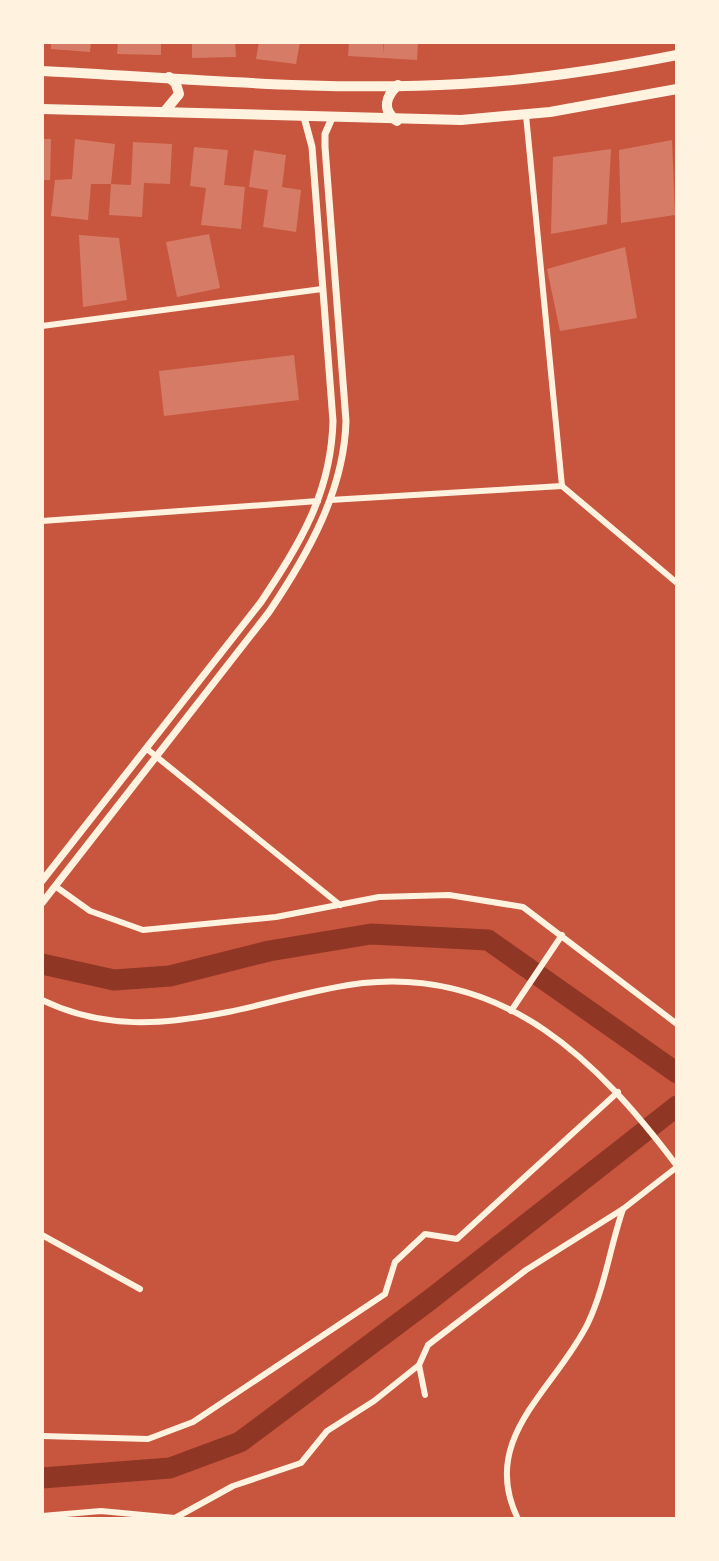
<svg xmlns="http://www.w3.org/2000/svg" width="719" height="1561" viewBox="0 0 719 1561" font-family="Figtree,sans-serif">
  <style>
    .lines { fill: none; stroke-linecap: round; stroke-linejoin: round }
    .river { stroke: #8f3625; stroke-width: 21 }
    .building { fill: #d67c66 }
    .minor { stroke: #fff3e0; stroke-width: 6 }
    .tertiary { stroke: #fff3e0; stroke-width: 7 }
    .trunk { stroke: #fff3e0; stroke-width: 10 }
  </style>
  <rect width="100%" height="100%" fill="#c8553d"/>
  <g class="lines">
    <g class="river">
      <path d="M42 964 114 980 170 976 269 951 371 934 488 940 677 1073"/>
      <path d="M42 1478 170 1468 240 1442 431 1299 677 1106"/>
    </g>
  </g>
  <g class="building">
    <path d="M51 42H91L90 52 51 49Z"/>
    <path d="M118 42H161V55L117 54Z"/>
    <path d="M192 42H235L236 57 192 58Z"/>
    <path d="M259 42H300L296 64 256 59Z"/>
    <path d="M349 42H383V54L384 42H418L417 60 348 56Z"/>
    <path d="M42 139H51L50 180H42Z"/>
    <path d="M75 139 115 144 111 184H91L88 220 51 216 55 180 72 179Z"/>
    <path d="M672 140 675 215 621 223 619 150Z"/>
    <path d="M133 142 172 144 170 184 144 183 142 217 109 215 111 184 131 185Z"/>
    <path d="M194 147 228 150 224 185 245 187 241 229 201 225 206 188 190 186Z"/>
    <path d="M611 149 607 224 551 234 553 157Z"/>
    <path d="M254 150 286 155 282 187 301 190 296 232 263 227 268 190 249 187Z"/>
    <path d="M209 234 220 288 177 297 166 242Z"/>
    <path d="M79 235 119 238 127 300 83 307Z"/>
    <path d="M625 247 637 318 560 331 547 269Z"/>
    <path d="M294 355 299 400 164 416 159 371Z"/>
  </g>
  <g class="lines">
    <g class="minor">
      <path d="M526 115 562 486 677 583"/>
      <path d="M42 326 322 289"/>
      <path d="M330 500 562 486"/>
      <path d="M42 521 318 501"/>
      <path d="M147 749 340 905"/>
      <path d="M55 886 90 911 143 930 276 917 379 897 449 895 523 907 677 1024"/>
      <path d="M42 1000C104 1030 163 1025 228 1012 273 1003 318 988 363 983 506 968 599 1062 677 1166"/>
      <path d="M511 1011 562 935"/>
      <path d="M42 1235 140 1289"/>
      <path d="M425 1395 419 1365 428 1345 526 1270 623 1209 677 1167"/>
      <path d="M42 1436 148 1439 193 1422 385 1294 395 1262 425 1234 457 1239 618 1092"/>
      <path d="M42 1516 101 1511 175 1518 233 1486 301 1463 327 1431 374 1401 419 1365"/>
      <path d="M518 1519C478 1438 555 1390 588 1323 605 1287 610 1247 623 1209"/>
    </g>
    <g class="tertiary">
      <path d="M42 881 261 602C300 543 331 494 333 421L312 147 304 117"/>
      <path d="M42 903 269 612C308 554 344 491 346 421L325 147V134L332 118"/>
    </g>
    <g class="trunk">
      <path d="M42 71C181 78 322 92 461 84 534 80 606 69 677 55"/>
      <path d="M42 109 461 120 550 112 677 89"/>
      <path d="M165 111 179 94 176 84 169 77"/>
      <path d="M397 121C381 110 386 96 398 85"/>
    </g>
  </g>
  <rect width="719" height="1561" fill="none" stroke="#fff3e0" stroke-width="88"/>
</svg>
